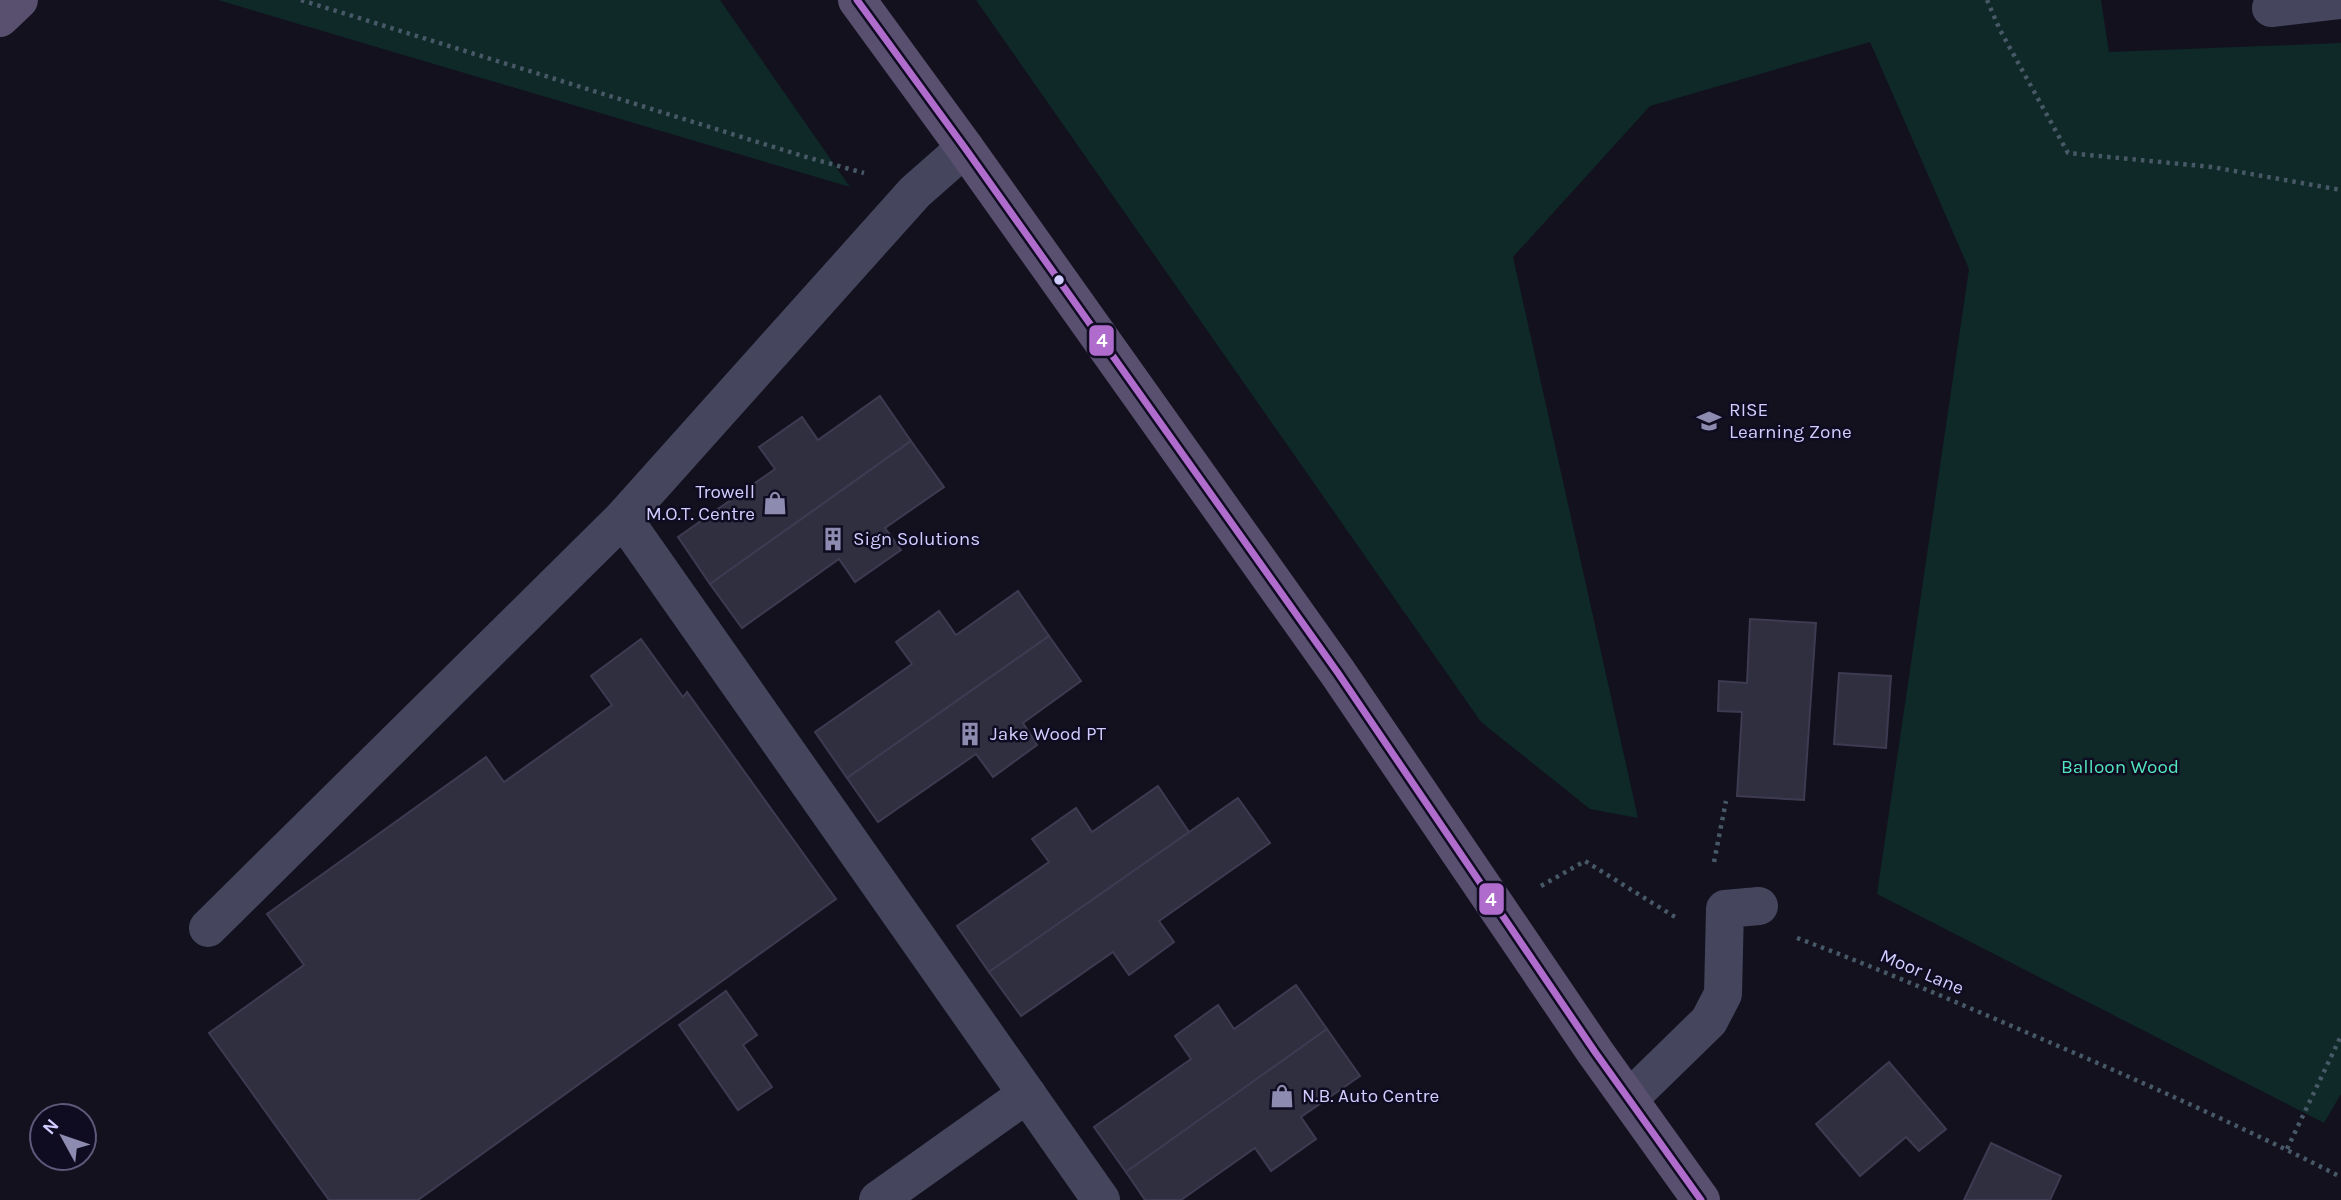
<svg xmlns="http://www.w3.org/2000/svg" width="2341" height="1200" viewBox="0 0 2341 1200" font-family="Karla,sans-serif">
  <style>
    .green { fill: #0f2828 }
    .building { fill: #302f3f; stroke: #3e3a51; stroke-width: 2 }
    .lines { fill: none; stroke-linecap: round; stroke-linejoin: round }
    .path { stroke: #475866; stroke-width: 4.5; stroke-dasharray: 3.5 5; stroke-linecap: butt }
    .minor { stroke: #45455e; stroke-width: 38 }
    .major { stroke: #594f6f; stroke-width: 38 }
    .bus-1-casing { stroke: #0f0c22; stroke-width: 12 }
    .bus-1 { stroke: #b06ccc; stroke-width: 7 }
    .bus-dot { fill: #d1cdff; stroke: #0f0c22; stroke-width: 2.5 }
    .labels { text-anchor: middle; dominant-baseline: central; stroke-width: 5; stroke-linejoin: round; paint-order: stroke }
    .poi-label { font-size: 19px; fill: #d1cdff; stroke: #0f0c22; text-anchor: start }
    .park-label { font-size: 19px; fill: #52e6bc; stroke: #0f0c22 }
    .street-label { font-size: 19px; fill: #d1cdff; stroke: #0f0c22 }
    .line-badge { stroke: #0f0c22; stroke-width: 2.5 }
    .badge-label { font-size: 19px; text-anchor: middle; font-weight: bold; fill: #fff }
  </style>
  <rect width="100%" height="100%" fill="#12111d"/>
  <g class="green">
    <path d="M218 0H720L850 187Z"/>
    <path d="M976 0H2101L2109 52 2341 43V1094L2324 1123 1877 894 1969 269 1870 42 1650 106 1513 257 1638 818 1590 809 1481 722Z"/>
  </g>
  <g class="building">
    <path d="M880 396 911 441 710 584 678 537 775 469 759 447 802 417 818 440Z"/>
    <path d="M911 441 944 487 885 528 901 550 855 582 839 559 742 628 710 584Z"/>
    <path d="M1018 591 1049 636 847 778 815 732 912 664 896 642 939 611 956 635Z"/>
    <path d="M1750 619 1816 623 1804 800 1737 796 1742 712 1718 711 1719 681 1747 683Z"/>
    <path d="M1049 636 1081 681 1023 723 1037 745 993 777 976 754 878 822 847 778Z"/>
    <path d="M641 639 683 697 687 692 836 899 418 1200H329L209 1033 304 965 267 914 486 757 504 782 612 705 591 676Z"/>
    <path d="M1839 673 1891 676 1886 748 1834 744Z"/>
    <path d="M1158 786 1189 832 989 972 957 926 1049 862 1032 839 1076 808 1092 832Z"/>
    <path d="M1238 798 1270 843 1159 921 1174 942 1129 975 1113 952 1021 1016 989 972Z"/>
    <path d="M1296 985 1327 1029 1126 1172 1094 1127 1191 1059 1175 1036 1218 1005 1234 1029Z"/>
    <path d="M726 991 757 1035 743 1045 772 1087 738 1110 679 1025Z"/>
    <path d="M1327 1029 1360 1076 1301 1117 1316 1139 1271 1171 1255 1148 1181 1200H1145L1126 1172Z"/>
    <path d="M1889 1062 1946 1129 1919 1151 1906 1137 1860 1176 1816 1124Z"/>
    <path d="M1991 1143 2061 1176 2050 1200H1964Z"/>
  </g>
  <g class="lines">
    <g class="path">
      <path d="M301 0 806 157 864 173"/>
      <path d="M1987 0 2000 30 2068 153 2212 167 2341 190"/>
      <path d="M1714 862 1726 801"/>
      <path d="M1541 886 1585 861 1675 917"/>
      <path d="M1797 938C1875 967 1951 1000 2028 1033 2133 1078 2239 1125 2341 1177"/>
      <path d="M2287 1149 2341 1036"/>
    </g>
    <g class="minor">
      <path d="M2271 8 2341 0"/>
      <path d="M623 518 1101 1200"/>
      <path d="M208 928 623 518 915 192 965 148"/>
      <path d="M1629 1099 1709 1021 1723 994 1725 909 1759 906"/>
      <path d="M878 1200 1027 1094"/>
    </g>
    <g class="major">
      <path d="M857 0 965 148 1338 673 1595 1052 1701 1200"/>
      <path d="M0 18 19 0"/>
    </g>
    <g class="bus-1-casing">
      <path id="bus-1" d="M857 0 965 148 1338 673 1595 1052 1701 1200"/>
    </g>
    <use href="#bus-1" class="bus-1"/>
  </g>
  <defs>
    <g id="school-bare" transform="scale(1.89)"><path d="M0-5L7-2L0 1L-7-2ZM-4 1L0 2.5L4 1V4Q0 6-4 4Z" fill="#8e8bb0" stroke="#0f0c22" stroke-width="2.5" paint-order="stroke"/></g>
    <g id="shop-bare" transform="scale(1.89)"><path d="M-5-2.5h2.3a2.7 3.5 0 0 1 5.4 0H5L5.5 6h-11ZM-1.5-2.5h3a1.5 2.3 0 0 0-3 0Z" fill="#8e8bb0" stroke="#0f0c22" stroke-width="2.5" paint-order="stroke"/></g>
    <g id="building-bare" transform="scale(1.89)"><path d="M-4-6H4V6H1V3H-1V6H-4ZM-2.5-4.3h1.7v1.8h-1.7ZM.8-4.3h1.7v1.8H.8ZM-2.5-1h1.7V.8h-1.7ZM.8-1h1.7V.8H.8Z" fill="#8e8bb0" stroke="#0f0c22" stroke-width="2.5" paint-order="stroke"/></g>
  </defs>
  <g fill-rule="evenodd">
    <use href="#school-bare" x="1709" y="421"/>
    <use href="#shop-bare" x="775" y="503"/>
    <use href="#building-bare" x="833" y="539"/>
    <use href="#building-bare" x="970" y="734"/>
    <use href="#shop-bare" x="1282" y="1096"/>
  </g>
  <circle class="bus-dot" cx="1059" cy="280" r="6"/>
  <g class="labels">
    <g class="poi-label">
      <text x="1729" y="410">RISE<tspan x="1729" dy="22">Learning Zone</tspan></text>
      <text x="755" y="492" text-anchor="end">Trowell<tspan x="755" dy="22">M.O.T. Centre</tspan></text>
      <text x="853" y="539">Sign Solutions</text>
      <text x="990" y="734">Jake Wood PT</text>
      <text x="1302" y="1096">N.B. Auto Centre</text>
    </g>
    <g class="park-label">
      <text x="2120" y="767">Balloon Wood</text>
    </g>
    <g class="street-label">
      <text transform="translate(1922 972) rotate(23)">Moor Lane</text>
    </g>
  </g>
  <g class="line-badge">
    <rect x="1088" y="324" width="27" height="33" rx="7" fill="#b06ccc"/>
    <rect x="1478" y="882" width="27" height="34" rx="7" fill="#b06ccc"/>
  </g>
  <g class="badge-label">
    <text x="1102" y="347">4</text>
    <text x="1491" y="906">4</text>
  </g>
  <g transform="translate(63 1137) rotate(310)"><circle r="33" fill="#0f0c22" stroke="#5d597a" stroke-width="2"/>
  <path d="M0-5L12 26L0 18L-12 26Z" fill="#8e8bb0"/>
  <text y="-10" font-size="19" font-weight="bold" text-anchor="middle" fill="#d1cdff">N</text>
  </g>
</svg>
